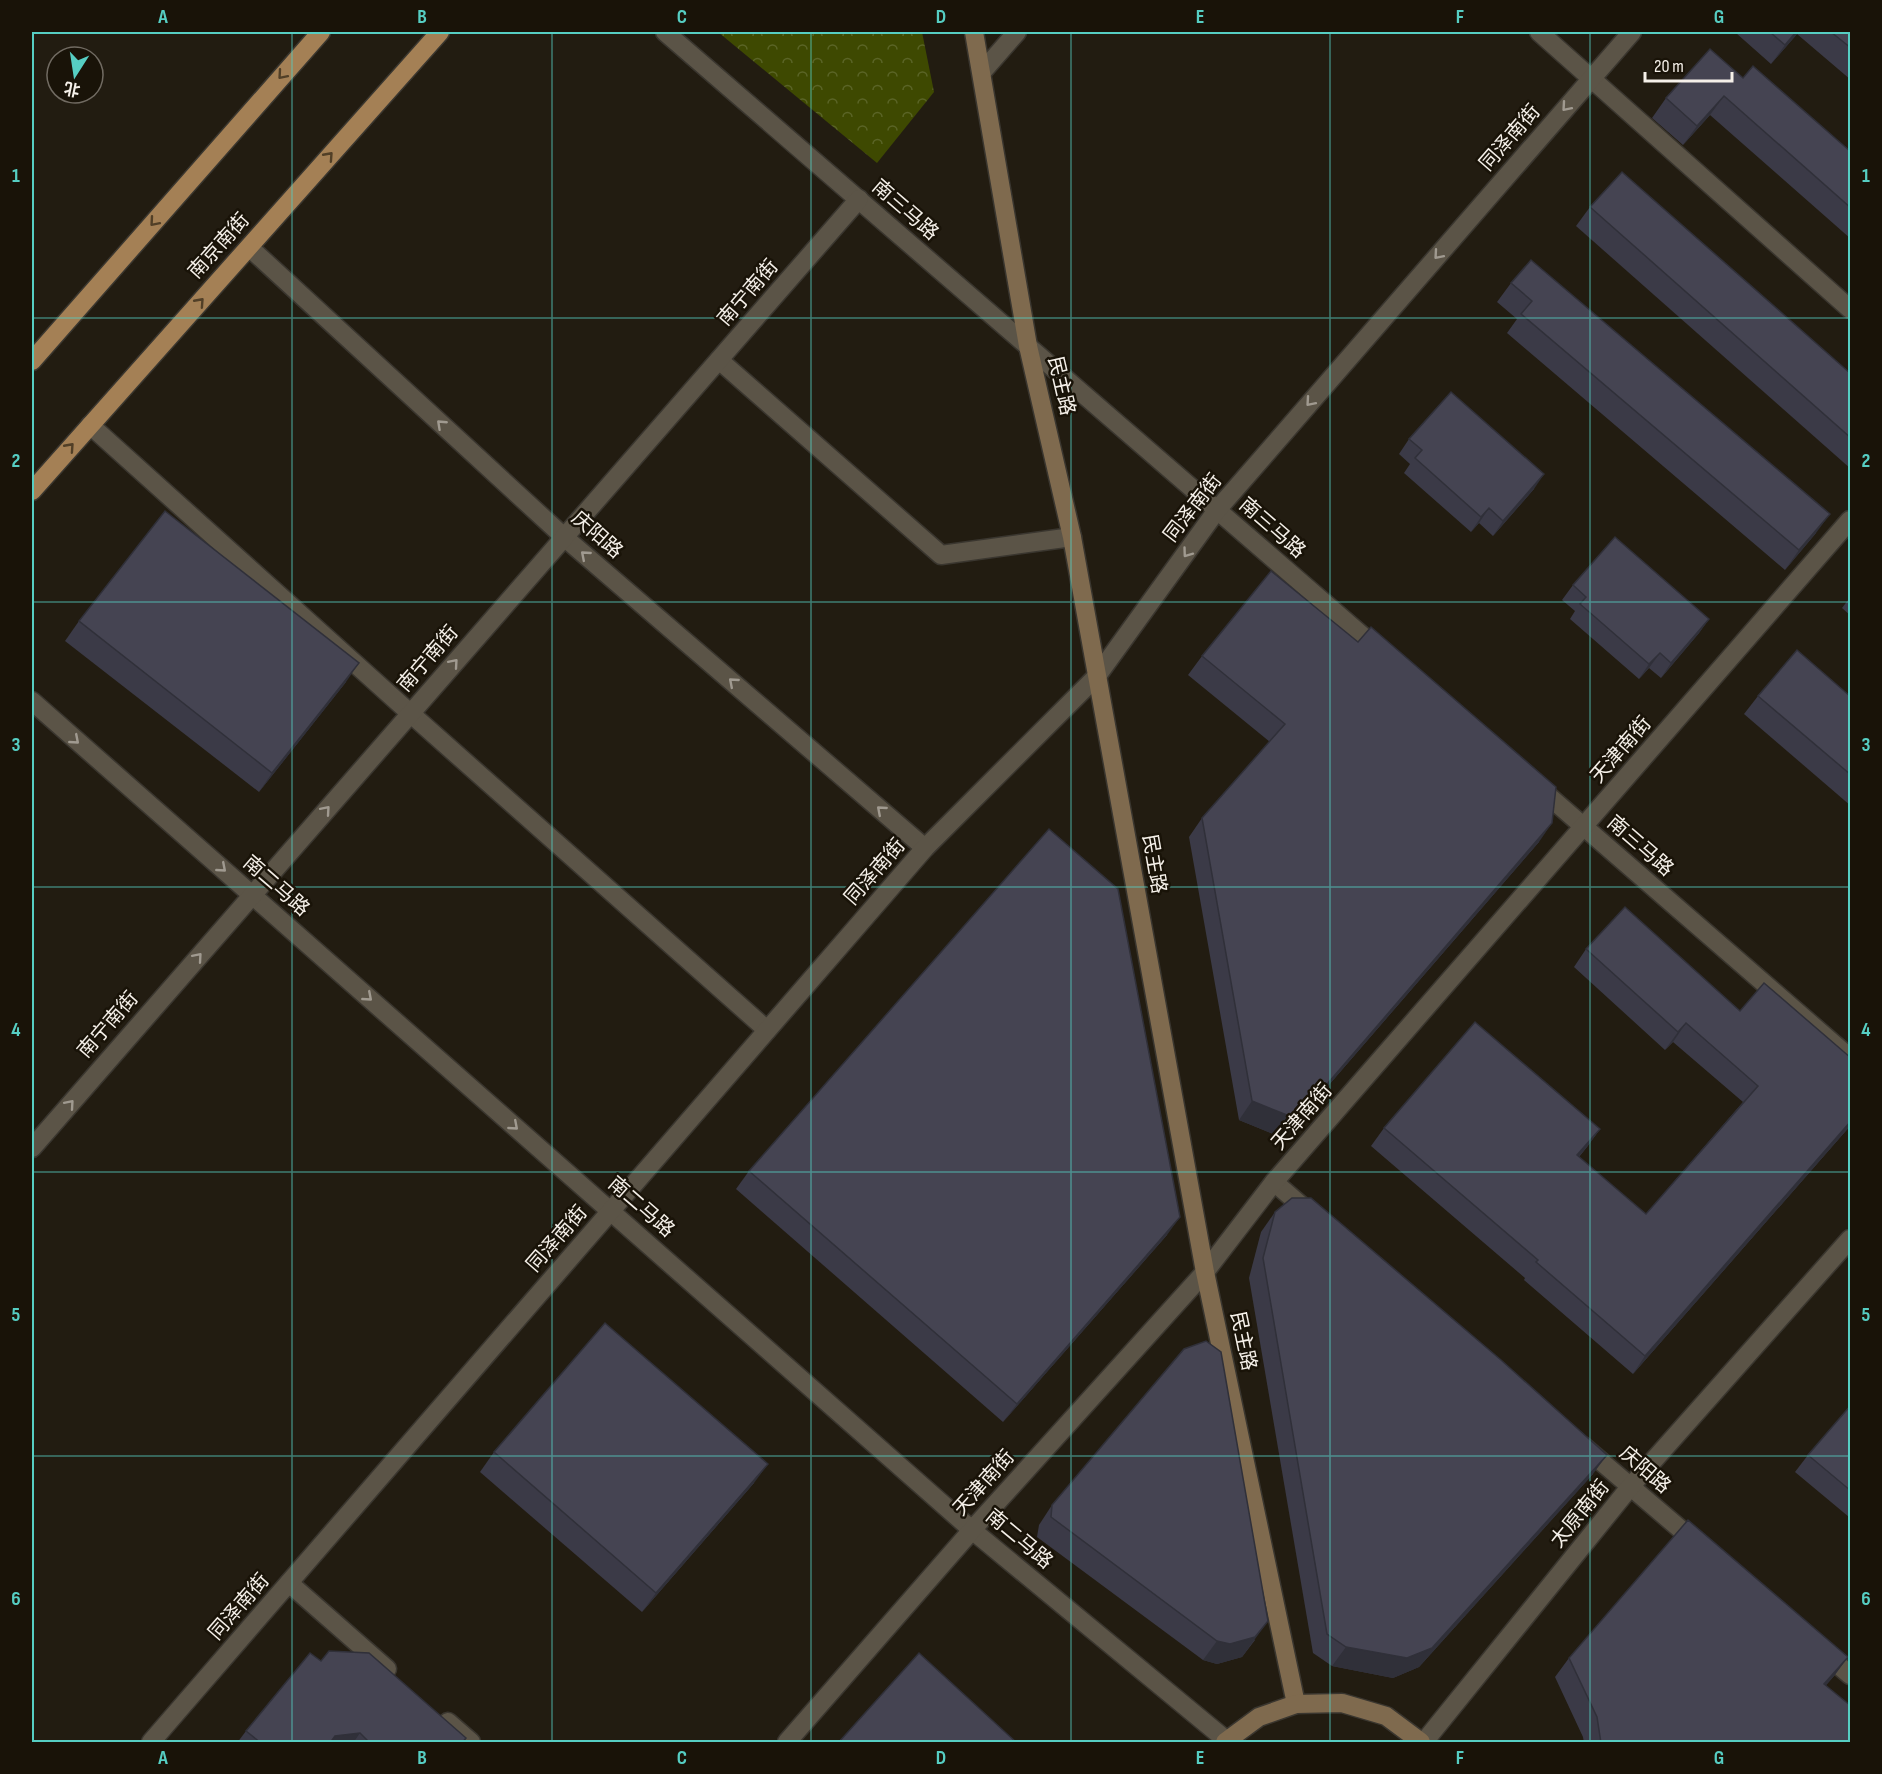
<svg xmlns="http://www.w3.org/2000/svg" width="1882" height="1774" viewBox="0 0 1882 1774" font-family="'Sofia Sans Condensed','Noto Sans SC',sans-serif">
  <style>
    .park { fill: url(#park-crowns) }
    .lines { fill: none; stroke-linecap: round; stroke-linejoin: round }
    .street-casing { stroke: #3a362f; stroke-width: 21 }
    .secondary-casing { stroke: #3a362f; stroke-width: 21 }
    .primary-casing { stroke: #3a362f; stroke-width: 21 }
    .street { stroke: #5b5447; stroke-width: 18 }
    .secondary { stroke: #7f6a4e; stroke-width: 18 }
    .primary { stroke: #a48055; stroke-width: 18 }
    .wall { fill: #3b3a47 }
    .shaded-wall { fill: #303039 }
    .building { fill: #454452; stroke: #303039; stroke-width: 1.5 }
    .oneway { stroke: #513f27 }
    .oneway2 { stroke: #a09a90 }
    .grid { fill: none; stroke: #56cec3; stroke-width: 1.5; stroke-opacity: 0.55 }
    .labels { text-anchor: middle; dominant-baseline: central; stroke-width: 5; stroke-linejoin: round; paint-order: stroke }
    .street-label { font-size: 20px; fill: #f5f0e9; stroke: #191308 }
    .neatline { fill: none; stroke: #56cec3; stroke-width: 2 }
    .grid-label { font-size: 20px; text-anchor: middle; font-weight: bold; fill: #56cec3 }
  </style>
  <defs>
    <pattern id="park-crowns" width="20" height="18" patternUnits="userSpaceOnUse" patternTransform="scale(1.5)"><rect width="20" height="18" fill="#3e4901"/><path d="M2 6a3 3 0 1 1 6 0M12 15a3 3 0 1 1 6 0" fill="none" stroke="#5a6426"/></pattern>
  </defs>
  <rect width="100%" height="100%" fill="#221c11"/>
  <path class="park" d="M718 32H922L934 92 877 163Z"/>
  <g class="lines">
    <g class="street-casing">
      <g id="street">
        <path d="M665 32 1380 651"/>
        <path d="M1539 32 1850 309"/>
        <path d="M982 72 1017 32"/>
        <path d="M249 247 564 537 925 848"/>
        <path d="M719 360 941 555 1072 537"/>
        <path d="M90 425 410 713 767 1030"/>
        <path d="M32 701 972 1530 1226 1740"/>
        <path d="M1537 786 1850 1058"/>
        <path d="M32 1148 859 199"/>
        <path d="M1274 1182 1311 1214"/>
        <path d="M1583 1446 1699 1545"/>
        <path d="M289 1583 387 1669"/>
        <path d="M1822 1651 1850 1675"/>
        <path d="M448 1722 471 1742"/>
        <path d="M151 1742 925 848 1097 676 1217 510 1632 32"/>
        <path d="M787 1742 972 1530 1205 1272 1274 1182 1850 520"/>
        <path d="M1424 1742 1630 1487 1850 1239"/>
      </g>
    </g>
    <g class="secondary-casing">
      <g id="secondary">
        <path d="M974 32 1028 346 1072 537 1205 1272 1296 1704"/>
        <path d="M1225 1742 1259 1717 1296 1704 1342 1703 1386 1716 1421 1742"/>
      </g>
    </g>
    <g class="primary-casing">
      <g id="primary">
        <path d="M32 361 321 32"/>
        <path d="M32 491 440 32"/>
      </g>
    </g>
    <use href="#street" class="street"/>
    <use href="#secondary" class="secondary"/>
    <use href="#primary" class="primary"/>
  </g>
  <g class="wall">
    <path d="M1737 32H1851V80L1797 34 1771 64 1736 33Z"/>
    <path d="M1743 78 1851 152V239L1710 115 1683 145 1652 118 1666 98Z"/>
    <path d="M1590 207 1851 374V469L1576 226Z"/>
    <path d="M1511 283 1816 533 1785 570 1507 333 1517 319 1497 302Z"/>
    <path d="M1409 439 1534 489 1493 536 1479 523 1471 532 1404 473 1410 464 1399 454Z"/>
    <path d="M1573 585 1709 619 1699 633 1661 678 1649 668 1639 679 1570 619 1575 611 1562 600Z"/>
    <path d="M1851 596V616L1842 608Z"/>
    <path d="M79 621 346 682 259 792 65 641Z"/>
    <path d="M1202 656 1539 842 1283 1138 1239 1120 1189 837 1202 818 1270 742 1188 675Z"/>
    <path d="M1758 696 1851 697V806L1744 714Z"/>
    <path d="M1586 949 1740 1011 1851 1058V1125L1633 1374 1524 1280 1525 1278 1371 1146 1384 1128 1600 1129 1587 1147 1579 1157 1646 1214 1743 1102 1673 1042 1665 1050 1574 967Z"/>
    <path d="M749 1171 1167 1235 1003 1422 736 1189Z"/>
    <path d="M1275 1212 1593 1474 1419 1667 1393 1678 1332 1666 1313 1653 1249 1278 1261 1232Z"/>
    <path d="M1851 1405V1515L1849 1517 1795 1472 1808 1455Z"/>
    <path d="M494 1452 754 1483 642 1612 480 1472Z"/>
    <path d="M1052 1505 1255 1640 1242 1657 1217 1664 1203 1660 1037 1537 1039 1525Z"/>
    <path d="M1848 1657 1834 1676 1826 1685 1851 1743H1584L1583 1737 1555 1677 1569 1658Z"/>
    <path d="M321 1661 466 1738 463 1743H237L246 1731Z"/>
  </g>
  <g class="shaded-wall">
    <path d="M1796 32H1799L1771 64 1785 45Z"/>
    <path d="M1724 96 1710 115 1683 145 1697 126Z"/>
    <path d="M1544 474 1534 489 1493 536 1503 521Z"/>
    <path d="M1489 508 1479 523 1471 532 1481 517Z"/>
    <path d="M1830 514 1816 533 1785 570 1799 550Z"/>
    <path d="M1709 619 1699 633 1661 678 1671 663Z"/>
    <path d="M1660 653 1649 668 1639 679 1649 664Z"/>
    <path d="M359 663 346 682 259 792 272 773Z"/>
    <path d="M1552 823 1539 842 1283 1138 1239 1120 1252 1101Z"/>
    <path d="M1686 1023 1673 1042 1665 1050 1678 1032Z"/>
    <path d="M1851 1121V1125L1633 1374 1645 1356Z"/>
    <path d="M1600 1129 1587 1147 1565 1173 1577 1155Z"/>
    <path d="M1180 1217 1167 1235 1003 1422 1017 1404Z"/>
    <path d="M1607 1455 1593 1474 1419 1667 1393 1678 1332 1666 1346 1647Z"/>
    <path d="M768 1464 754 1483 642 1612 656 1593Z"/>
    <path d="M1268 1621 1242 1657 1217 1664 1203 1660 1217 1641Z"/>
    <path d="M1848 1657 1834 1676 1811 1703 1824 1684Z"/>
    <path d="M360 1733 353 1743H330L335 1736Z"/>
  </g>
  <g class="building">
    <path d="M1770 32H1796L1785 45Z"/>
    <path d="M1831 32H1851V48Z"/>
    <path d="M1710 49 1743 78 1753 66 1851 152V208L1724 96 1697 126 1666 98Z"/>
    <path d="M1622 172 1851 374V438L1590 207Z"/>
    <path d="M1531 260 1830 514 1799 550 1521 314 1532 301 1511 283Z"/>
    <path d="M1451 392 1544 474 1503 521 1489 508 1481 517 1415 458 1422 450 1409 439Z"/>
    <path d="M165 511 359 663 272 773 79 621Z"/>
    <path d="M1615 537 1709 619 1671 663 1660 653 1649 664 1580 604 1586 597 1573 585Z"/>
    <path d="M1271 571 1358 642 1371 627 1556 787 1552 823 1297 1119 1252 1101 1202 818 1285 724 1202 656Z"/>
    <path d="M1797 650 1851 697V775L1758 696Z"/>
    <path d="M1049 829 1118 889 1180 1217 1017 1404 749 1171Z"/>
    <path d="M1625 907 1740 1011 1764 983 1851 1058V1121L1645 1356 1536 1262 1538 1260 1384 1128 1475 1022 1600 1129 1577 1155 1646 1214 1758 1086 1686 1023 1678 1032 1586 949Z"/>
    <path d="M1292 1198H1311L1501 1360 1607 1455 1432 1648 1407 1658 1346 1647 1327 1634 1263 1258 1275 1212Z"/>
    <path d="M605 1323 768 1464 656 1593 494 1452Z"/>
    <path d="M1206 1341 1221 1352 1268 1621 1255 1637 1230 1644 1217 1641 1051 1517 1052 1505 1184 1349Z"/>
    <path d="M1851 1405V1491L1808 1455Z"/>
    <path d="M1688 1520 1848 1657 1824 1684 1851 1706V1743H1601L1597 1717 1569 1658Z"/>
    <path d="M329 1651 369 1653 466 1738 462 1743H370L360 1733 335 1736 330 1743H261L246 1731 310 1653 321 1661Z"/>
    <path d="M919 1653 1017 1743H838Z"/>
  </g>
  <defs><path id="oneway-chevron" d="M-2-3.5L2.5 0L-2 3.5" fill="none" stroke-width="1.6" stroke-linecap="round" stroke-linejoin="round" transform="scale(1.5)"/></defs>
  <g class="oneway">
    <use href="#oneway-chevron" transform="translate(282 75) rotate(131)"/>
    <use href="#oneway-chevron" transform="translate(329 156) rotate(-48)"/>
    <use href="#oneway-chevron" transform="translate(154 222) rotate(131)"/>
    <use href="#oneway-chevron" transform="translate(200 302) rotate(-48)"/>
    <use href="#oneway-chevron" transform="translate(70 447) rotate(-48)"/>
  </g>
  <g class="oneway2">
    <use href="#oneway-chevron" transform="translate(1566 107) rotate(131)"/>
    <use href="#oneway-chevron" transform="translate(1438 255) rotate(131)"/>
    <use href="#oneway-chevron" transform="translate(1310 402) rotate(131)"/>
    <use href="#oneway-chevron" transform="translate(441 424) rotate(-137)"/>
    <use href="#oneway-chevron" transform="translate(1187 553) rotate(126)"/>
    <use href="#oneway-chevron" transform="translate(585 555) rotate(-139)"/>
    <use href="#oneway-chevron" transform="translate(454 663) rotate(-49)"/>
    <use href="#oneway-chevron" transform="translate(733 682) rotate(-139)"/>
    <use href="#oneway-chevron" transform="translate(75 740) rotate(41)"/>
    <use href="#oneway-chevron" transform="translate(326 810) rotate(-49)"/>
    <use href="#oneway-chevron" transform="translate(881 810) rotate(-139)"/>
    <use href="#oneway-chevron" transform="translate(222 868) rotate(41)"/>
    <use href="#oneway-chevron" transform="translate(198 957) rotate(-49)"/>
    <use href="#oneway-chevron" transform="translate(368 997) rotate(41)"/>
    <use href="#oneway-chevron" transform="translate(70 1104) rotate(-49)"/>
    <use href="#oneway-chevron" transform="translate(514 1126) rotate(41)"/>
  </g>
  <path class="grid" d="M292 32V1742M552 32V1742M811 32V1742M1071 32V1742M1330 32V1742M1590 32V1742M32 318H1850M32 602H1850M32 887H1850M32 1172H1850M32 1456H1850"/>
  <g class="labels">
    <g class="street-label">
      <text transform="translate(1510 138) rotate(-49)">同泽南街</text>
      <text transform="translate(905 210) rotate(41)">南三马路</text>
      <text transform="translate(219 246) rotate(-48)">南京南街</text>
      <text transform="translate(748 293) rotate(-49)">南宁南街</text>
      <text transform="translate(1061 386) rotate(77)">民主路</text>
      <text transform="translate(1193 508) rotate(-52)">同泽南街</text>
      <text transform="translate(1272 528) rotate(41)">南三马路</text>
      <text transform="translate(597 535) rotate(41)">庆阳路</text>
      <text transform="translate(428 659) rotate(-49)">南宁南街</text>
      <text transform="translate(1621 750) rotate(-49)">天津南街</text>
      <text transform="translate(1640 846) rotate(41)">南三马路</text>
      <text transform="translate(1154 864) rotate(80)">民主路</text>
      <text transform="translate(875 872) rotate(-49)">同泽南街</text>
      <text transform="translate(276 886) rotate(41)">南二马路</text>
      <text transform="translate(108 1025) rotate(-49)">南宁南街</text>
      <text transform="translate(1302 1117) rotate(-49)">天津南街</text>
      <text transform="translate(641 1207) rotate(41)">南二马路</text>
      <text transform="translate(557 1239) rotate(-49)">同泽南街</text>
      <text transform="translate(1243 1341) rotate(78)">民主路</text>
      <text transform="translate(1645 1470) rotate(41)">庆阳路</text>
      <text transform="translate(984 1483) rotate(-48)">天津南街</text>
      <text transform="translate(1580 1514) rotate(-51)">太原南街</text>
      <text transform="translate(1019 1539) rotate(40)">南二马路</text>
      <text transform="translate(239 1607) rotate(-49)">同泽南街</text>
    </g>
  </g>
  <rect width="1882" height="1774" fill="none" stroke="#191308" stroke-width="66"/>
  <g transform="translate(75 75) rotate(192)"><circle r="28" fill="#191308" stroke="#716b62" stroke-width="1.5"/>
  <path d="M0-4.5L10 22L0 15L-10 22Z" fill="#56cec3"/>
  <text y="-9" font-size="16" font-weight="bold" text-anchor="middle" fill="#f5f0e9">北</text>
  </g>
  <path d="M1645 72v9h87v-9" fill="none" stroke="#f5f0e9" stroke-width="3"/>
  <text x="1654" y="72" font-size="18" fill="#f5f0e9" stroke="#191308" stroke-width="4.5" paint-order="stroke">20 m</text>
  <rect x="33" y="33" width="1816" height="1708" class="neatline"/>
  <g class="grid-label">
    <text x="163" y="23">A</text>
    <text x="422" y="23">B</text>
    <text x="682" y="23">C</text>
    <text x="941" y="23">D</text>
    <text x="1200" y="23">E</text>
    <text x="1460" y="23">F</text>
    <text x="1719" y="23">G</text>
    <text x="16" y="182">1</text>
    <text x="1866" y="182">1</text>
    <text x="16" y="467">2</text>
    <text x="1866" y="467">2</text>
    <text x="16" y="751">3</text>
    <text x="1866" y="751">3</text>
    <text x="16" y="1036">4</text>
    <text x="1866" y="1036">4</text>
    <text x="16" y="1321">5</text>
    <text x="1866" y="1321">5</text>
    <text x="16" y="1605">6</text>
    <text x="1866" y="1605">6</text>
    <text x="163" y="1764">A</text>
    <text x="422" y="1764">B</text>
    <text x="682" y="1764">C</text>
    <text x="941" y="1764">D</text>
    <text x="1200" y="1764">E</text>
    <text x="1460" y="1764">F</text>
    <text x="1719" y="1764">G</text>
  </g>
</svg>
